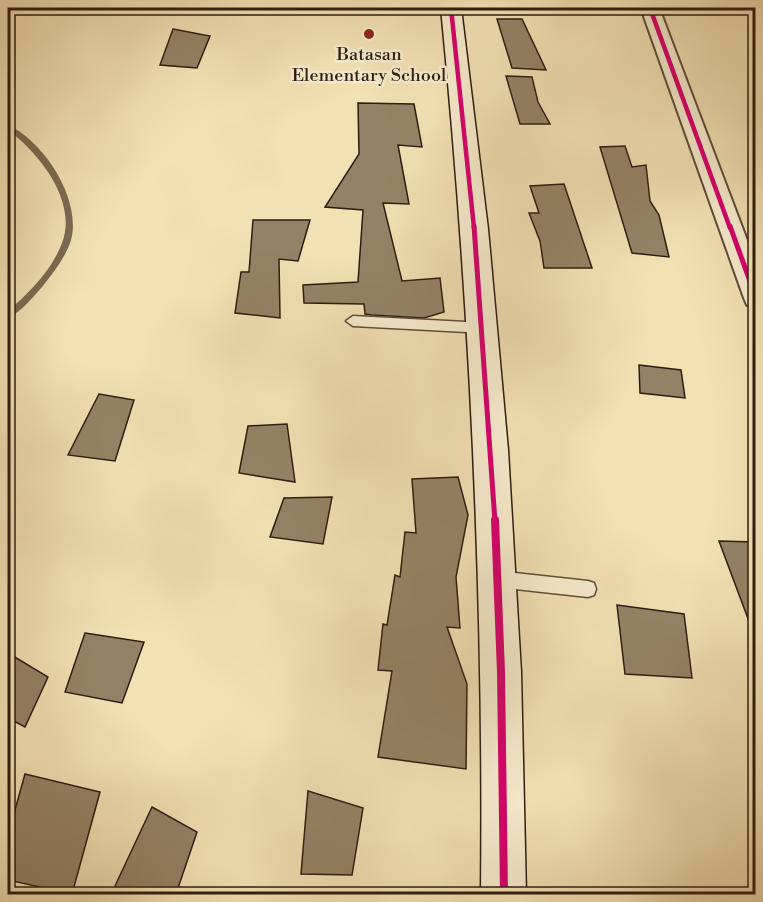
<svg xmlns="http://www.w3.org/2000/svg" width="763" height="902" viewBox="0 0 763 902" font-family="'Libre Bodoni',serif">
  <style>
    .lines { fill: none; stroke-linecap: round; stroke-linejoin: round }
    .stream { fill: #7c6a52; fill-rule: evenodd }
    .building { fill: #958266; stroke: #2f1c11; stroke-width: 1.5 }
    .lane-casing { stroke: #604d3a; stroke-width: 3 }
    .street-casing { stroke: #604d3a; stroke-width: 4 }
    .secondary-casing { stroke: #2f1c11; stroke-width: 3 }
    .lane { fill: #f7ecce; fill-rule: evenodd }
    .street { fill: #f7ecce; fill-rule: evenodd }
    .secondary { fill: #f7ecce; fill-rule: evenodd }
    .cycleway-far2-casing { stroke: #f7ecce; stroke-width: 8 }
    .cycleway-far1-casing { stroke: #f7ecce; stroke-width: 9 }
    .cycleway-casing { stroke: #f7ecce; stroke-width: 11 }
    .cycleway-far2 { stroke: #d6006c; stroke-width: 4.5 }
    .cycleway-far1 { stroke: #d6006c; stroke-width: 5 }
    .cycleway { stroke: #d6006c; stroke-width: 8 }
    .poi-dot { fill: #8f2418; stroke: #f7ecce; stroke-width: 2 }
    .labels { text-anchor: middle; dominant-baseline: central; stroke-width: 5; stroke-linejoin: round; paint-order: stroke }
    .far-poi-label { font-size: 18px; fill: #2f1c11; stroke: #f7ecce }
  </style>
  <rect width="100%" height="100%" fill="#f3e1b4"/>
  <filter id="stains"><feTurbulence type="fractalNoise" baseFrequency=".00333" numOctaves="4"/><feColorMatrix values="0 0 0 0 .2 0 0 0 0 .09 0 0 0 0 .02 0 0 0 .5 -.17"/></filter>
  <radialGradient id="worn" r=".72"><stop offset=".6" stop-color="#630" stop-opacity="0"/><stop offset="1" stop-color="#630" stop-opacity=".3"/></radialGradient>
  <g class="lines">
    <path class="stream" d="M8 125C44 141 82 200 71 240 66 257 53 273 42 287 32 298 21 312 8 318V311C29 293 52 270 62 243 78 201 39 153 8 130Z"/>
  </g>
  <g class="building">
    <path d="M497 19H522L546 70 512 68Z"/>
    <path d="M173 29 210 36 197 68 160 65Z"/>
    <path d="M506 76 532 77 538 102 550 124H520Z"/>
    <path d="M358 103 414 104 422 147 398 145 409 204 383 203 402 281 440 278 444 312 424 318 372 315 365 314 364 304 304 303 303 285 358 282 363 210 325 207 359 154Z"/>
    <path d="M625 146 632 167 646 165 650 201 659 215 669 257 632 253 600 147Z"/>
    <path d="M564 184 592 268H544L540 241 529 213H539L530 186Z"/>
    <path d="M253 220H310L298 261 279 259 280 318 235 313 241 272H249Z"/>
    <path d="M639 365 681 370 685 398 640 393Z"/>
    <path d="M99 394 134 400 115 461 68 455Z"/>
    <path d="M287 424 295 482 239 473 248 426Z"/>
    <path d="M458 477 468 515 456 577 460 628 447 627 467 684 466 769 378 757 392 671 378 670 383 624 387 625 395 575 400 577 405 532 416 533 412 479Z"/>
    <path d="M332 497 323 544 270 537 284 498Z"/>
    <path d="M719 541 756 542V632H753Z"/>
    <path d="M617 605 684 614 692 678 625 674Z"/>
    <path d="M85 633 144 642 122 703 65 692Z"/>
    <path d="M8 653 48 677 25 727 8 718Z"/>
    <path d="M25 774 100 792 72 894 8 880V835Z"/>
    <path d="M308 791 363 808 352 875 301 874Z"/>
    <path d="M152 807 197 832 176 894H126L115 886Z"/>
  </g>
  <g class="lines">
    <g class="lane-casing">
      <g id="lane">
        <path d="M353 316 485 323 492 328 485 333 353 326 346 321Z"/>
        <path d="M497 571 588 581 594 583 596 589 594 595 588 597 497 587 491 585 489 579 491 573Z"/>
      </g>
    </g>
    <g class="street-casing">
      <path id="street" d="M641 8H659L756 264V307L747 305 744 298Z"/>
    </g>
    <g class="secondary-casing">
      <path id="secondary" d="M441 8H461L488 229 508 450 521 672 526 894H481C484 597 470 303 441 8Z"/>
    </g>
    <use href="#lane" class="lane"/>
    <use href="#street" class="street"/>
    <use href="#secondary" class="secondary"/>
    <g class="cycleway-far2-casing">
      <g id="cycleway-far2">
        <path d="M451 8 474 228"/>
        <path d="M650 8 730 228"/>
      </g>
    </g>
    <g class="cycleway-far1-casing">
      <g id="cycleway-far1">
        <path d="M474 226 495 522"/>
        <path d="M730 226 756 298"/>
      </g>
    </g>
    <g class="cycleway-casing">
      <path id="cycleway" d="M495 520 501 672 504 894"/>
    </g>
    <use href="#cycleway-far2" class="cycleway-far2"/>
    <use href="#cycleway-far1" class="cycleway-far1"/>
    <use href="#cycleway" class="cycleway"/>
  </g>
  <circle class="poi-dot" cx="369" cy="34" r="6"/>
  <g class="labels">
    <g class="far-poi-label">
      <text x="369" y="54">Batasan<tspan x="369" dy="21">Elementary School</tspan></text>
    </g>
  </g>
  <rect width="763" height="902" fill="none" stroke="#f3e1b4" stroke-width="30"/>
  <rect x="9" y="9" width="745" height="884" fill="none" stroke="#2f1c11" stroke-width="3"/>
  <rect x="15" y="15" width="733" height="872" fill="none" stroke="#2f1c11" stroke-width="1.5"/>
  <rect width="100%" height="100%" filter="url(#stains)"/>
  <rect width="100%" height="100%" fill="url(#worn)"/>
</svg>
